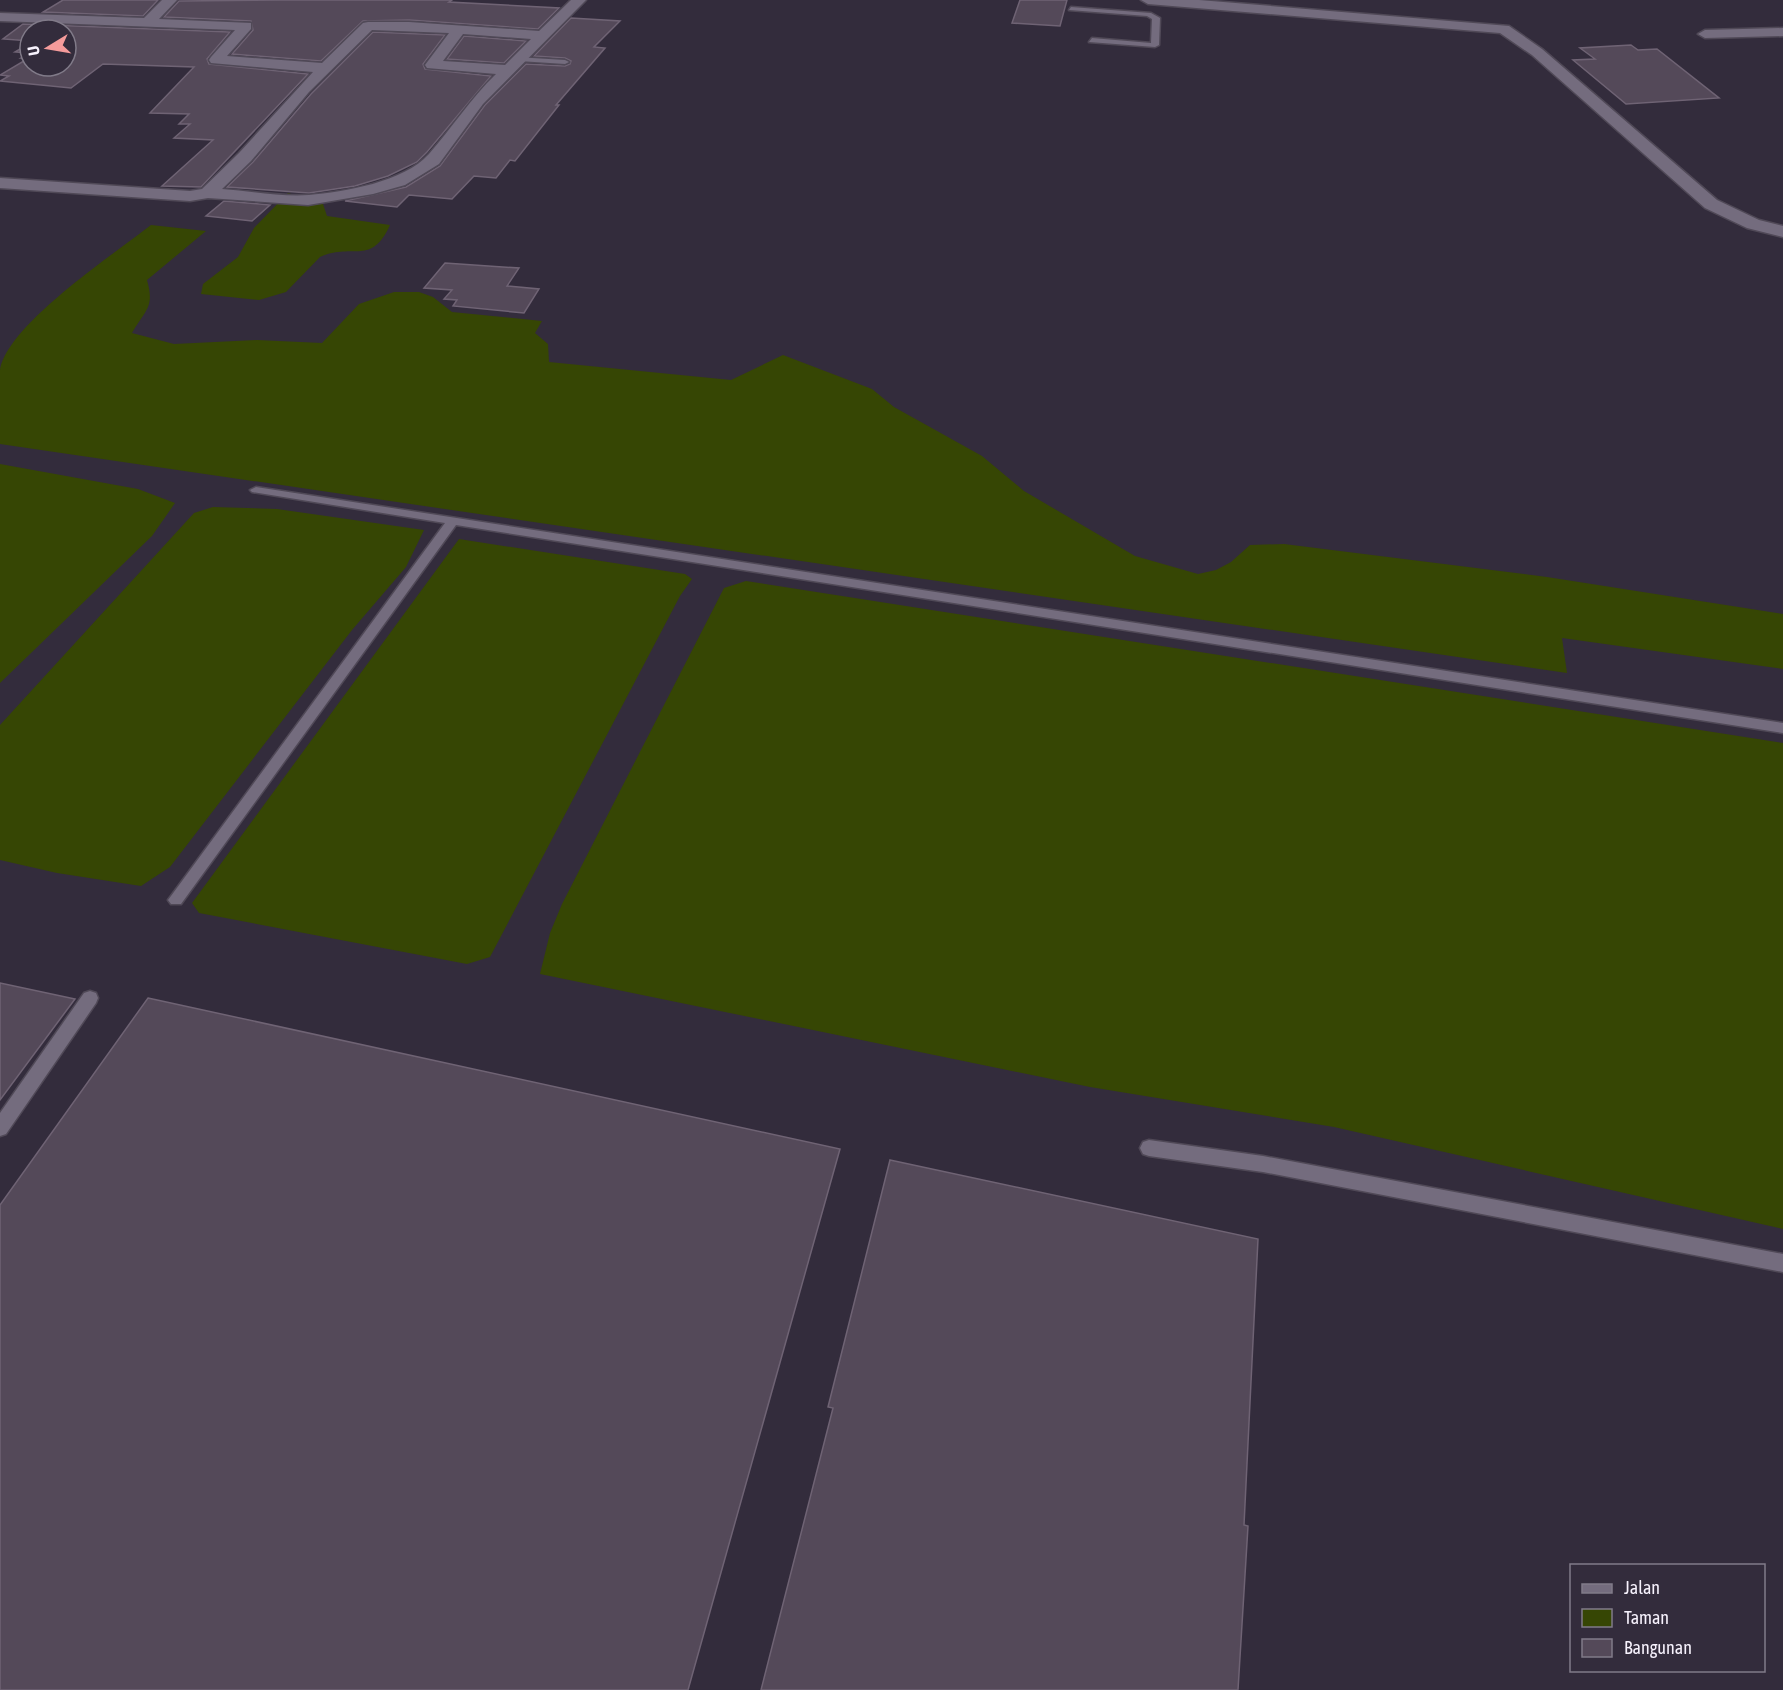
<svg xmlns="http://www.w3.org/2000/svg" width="1783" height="1690" viewBox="0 0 1783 1690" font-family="'Asap Condensed',sans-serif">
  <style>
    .green { fill: #364604 }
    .building { fill: #544959; stroke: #6f6374; stroke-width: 1.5 }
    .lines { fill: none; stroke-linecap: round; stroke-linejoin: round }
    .service-casing { stroke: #504957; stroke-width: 3 }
    .minor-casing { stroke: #504957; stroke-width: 3 }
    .service { fill: #746c7e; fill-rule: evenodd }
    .minor { fill: #746c7e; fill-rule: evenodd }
  </style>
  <rect width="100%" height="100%" fill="#332c3c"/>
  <g class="green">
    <path d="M288 193 323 204 327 216 390 225C371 267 352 242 320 257L286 292 259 300 201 294 203 284 238 257 254 228Z"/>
    <path d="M151 225 206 231 147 280C155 308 145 310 132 333L174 344 257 340 322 343 359 304 394 292H419L433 297 452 312 542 321 535 333 548 344 549 362 731 380 783 355 872 389 894 407 982 456 1024 491 1135 556 1198 574 1216 570 1231 562 1250 545 1284 544 1547 577 1783 614V669L1562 638 1567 673 0 444C0 420 0 393 0 370 7 325 114 254 151 225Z"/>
    <path d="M0 464 138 489 175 503 152 536 0 683Z"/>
    <path d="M213 507 277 509 424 530 406 567 352 630 170 867 141 886 57 873 0 860V725L194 513Z"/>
    <path d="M459 539 685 574 692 579 680 596 490 957 467 964 199 913 192 903Z"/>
    <path d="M746 581 1783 743V1229L1334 1127 1090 1087 540 974 550 933 562 904 724 588Z"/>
  </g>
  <g class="building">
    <path d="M63 0H158L143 16 43 12Z"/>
    <path d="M280 0H452L449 2 559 8 538 29 409 20 363 21 321 61 232 54 253 30 251 21 164 17 179 1Z"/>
    <path d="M1020 0H1067L1060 26 1012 23Z"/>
    <path d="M571 18 620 21 594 47 605 48 556 105H559L515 161 510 160 496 178 474 176 452 199 409 195 397 207 345 201 406 187 440 166 485 105 526 64 565 66 570 64 571 61 565 58 534 56Z"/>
    <path d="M23 24 230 32 207 59 209 64 308 74 201 187 162 186 213 140 174 138 190 124H179L189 114 150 113 194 67 103 64 71 88 0 81 9 76 0 75 29 58H21L29 53 15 52 30 43V66H66V30H30V41L3 39Z"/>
    <path d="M373 32 445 35 423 64 425 69 491 76 427 152 417 162 388 176 355 186 309 193 227 187 253 162 311 94Z"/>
    <path d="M464 36 526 41 504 63 447 59Z"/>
    <path d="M1631 45 1638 50 1657 49 1719 98 1626 104 1573 60 1595 59 1580 48Z"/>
    <path d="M224 201 270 205 252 221 206 216Z"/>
    <path d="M445 263 519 268 507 286 539 289 524 313 453 306 457 300 444 299 452 290 424 288Z"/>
    <path d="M0 983 75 999 0 1100Z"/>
    <path d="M148 998 840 1149 688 1690H0V1205Z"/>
    <path d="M890 1160 1258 1239 1244 1525 1248 1526 1238 1690H761L833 1408 828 1407Z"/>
  </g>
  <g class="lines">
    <g class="service-casing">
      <g id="service">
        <path d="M1071 7 1151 13 1160 18 1159 45 1155 47 1089 42 1092 38 1151 43 1152 19 1147 16 1069 10Z"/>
        <path d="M516 57 565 60 569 62 565 64 519 61Z"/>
        <path d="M256 487 1783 723V733L456 525 181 904H171L168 900 171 896 445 523 252 492 250 490Z"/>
        <path d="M90 991 96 993 98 998 96 1003 6 1134 0 1136V1113L84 993Z"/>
        <path d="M1149 1140 1263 1156 1783 1254V1272L1263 1172 1149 1156 1143 1154 1140 1148 1143 1142Z"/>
      </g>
    </g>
    <g class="minor-casing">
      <g id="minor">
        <path d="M162 0H177L159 19 251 23V29L227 56 322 63 363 23 368 22H409L539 31 571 0H586L483 104 439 164 405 185 373 194 308 205 208 198 190 201 0 188V178L190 191 202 189 239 153 313 72 211 63 209 60 211 57 235 30 0 21V13L144 18ZM372 30 449 33 425 65 427 68 496 74C470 99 452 128 429 154 404 182 344 192 309 195 281 197 250 191 222 189L251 161 309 92ZM463 34 531 39 505 65 443 61Z"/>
        <path d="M1141 0H1199L1509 26 1542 49 1717 200 1759 220 1783 226V237L1747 228 1705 208 1532 55 1500 33 1148 4Z"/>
        <path d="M1783 28V36L1705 38 1698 34 1705 30Z"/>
      </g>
    </g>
    <use href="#service" class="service"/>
    <use href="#minor" class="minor"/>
  </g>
  <rect x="1570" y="1564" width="195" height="108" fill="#332c3c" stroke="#817b89" stroke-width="1.5"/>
  <rect x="1582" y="1584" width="30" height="9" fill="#746c7e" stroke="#817b89" stroke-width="1.5"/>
  <text x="1624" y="1594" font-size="18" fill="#f7f2fd">Jalan</text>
  <rect x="1582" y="1609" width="30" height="18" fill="#364604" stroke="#817b89" stroke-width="1.5"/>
  <text x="1624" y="1624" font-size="18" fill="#f7f2fd">Taman</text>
  <rect x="1582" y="1639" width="30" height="18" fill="#544959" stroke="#817b89" stroke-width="1.5"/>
  <text x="1624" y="1654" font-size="18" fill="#f7f2fd">Bangunan</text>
  <g transform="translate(48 48) rotate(259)"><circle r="28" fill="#332c3c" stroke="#817b89" stroke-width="1.5"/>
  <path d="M0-4.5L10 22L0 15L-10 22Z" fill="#f59b9b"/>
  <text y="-9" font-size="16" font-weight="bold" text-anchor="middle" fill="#f7f2fd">U</text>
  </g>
</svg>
